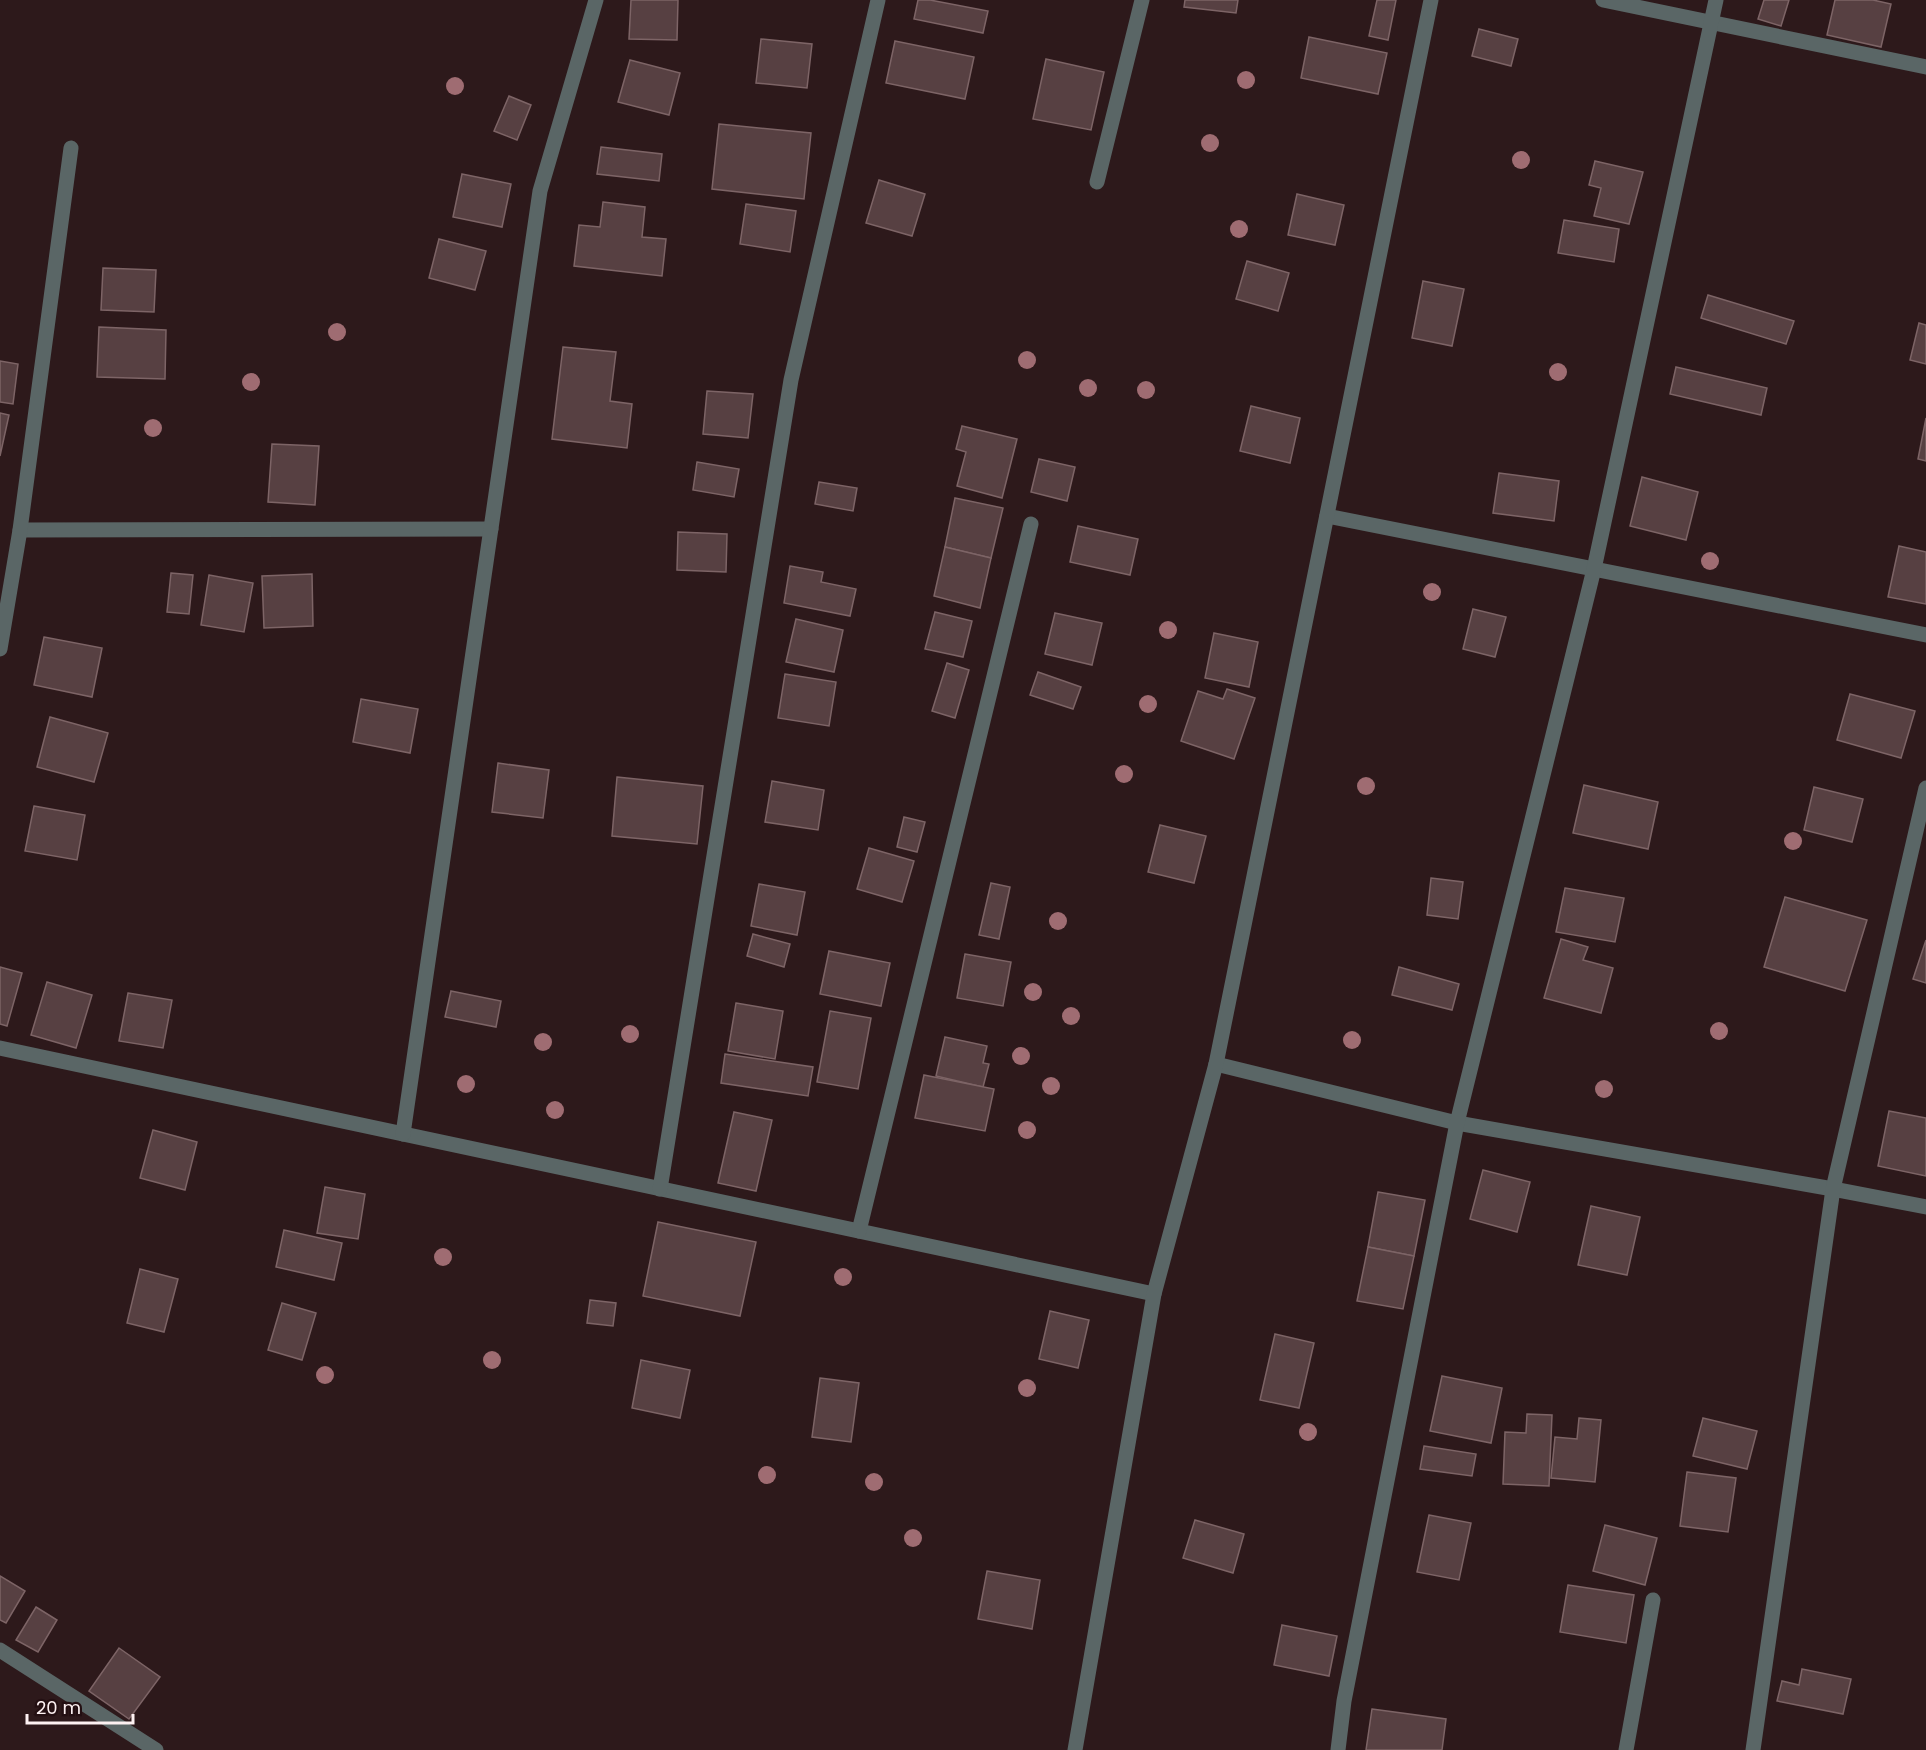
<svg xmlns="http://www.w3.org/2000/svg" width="1926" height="1750" viewBox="0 0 1926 1750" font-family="Poppins,sans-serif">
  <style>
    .building { fill: #574042; stroke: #7d6466; stroke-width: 1.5 }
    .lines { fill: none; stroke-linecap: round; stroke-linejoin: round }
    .minor { stroke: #5a6666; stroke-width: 15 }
    .tree { fill: #9f6c72 }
  </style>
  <rect width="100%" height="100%" fill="#2d191b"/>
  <g class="building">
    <path d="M631 0H678L677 40 629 39Z"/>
    <path d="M918 0H930L988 11 983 33 914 19Z"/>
    <path d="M1185 0H1238L1236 13 1184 7Z"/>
    <path d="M1377 0H1396L1388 40 1369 36Z"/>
    <path d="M1764 0H1789L1781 26 1758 19Z"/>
    <path d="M1835 0H1873L1891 4 1881 47 1827 35Z"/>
    <path d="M1479 29 1518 39 1511 66 1472 56Z"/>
    <path d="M1309 37 1387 53 1378 94 1301 78Z"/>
    <path d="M761 39 812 44 807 88 756 83Z"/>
    <path d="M895 41 974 57 965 99 886 83Z"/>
    <path d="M1046 59 1104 72 1091 130 1033 119Z"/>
    <path d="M630 60 680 73 669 115 618 102Z"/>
    <path d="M509 96 531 105 517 140 494 131Z"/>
    <path d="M719 124 811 133 804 199 712 189Z"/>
    <path d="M601 147 662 154 659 181 597 174Z"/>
    <path d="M1595 161 1643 172 1629 224 1594 216 1601 188 1589 185Z"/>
    <path d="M462 174 511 184 502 227 453 217Z"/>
    <path d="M879 180 925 194 912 236 866 223Z"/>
    <path d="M1297 194 1344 205 1335 245 1288 235Z"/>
    <path d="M603 202 645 207 642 237 666 239 662 276 574 266 579 225 600 227Z"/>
    <path d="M746 204 796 211 790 252 740 244Z"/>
    <path d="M1564 220 1619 229 1614 262 1558 253Z"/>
    <path d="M439 239 486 251 475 290 429 278Z"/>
    <path d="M1247 261 1289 273 1278 311 1236 299Z"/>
    <path d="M103 268 156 270 154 312 101 310Z"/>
    <path d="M1423 281 1464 289 1452 346 1412 338Z"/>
    <path d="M1708 295 1794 321 1786 344 1701 318Z"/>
    <path d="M1919 323 1926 325V364L1910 360Z"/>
    <path d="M99 327 166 330 165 379 97 377Z"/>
    <path d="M563 347 616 352 610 401 632 404 627 448 552 439Z"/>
    <path d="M0 361 18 364 13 404 0 402Z"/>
    <path d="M1676 367 1767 388 1761 415 1670 394Z"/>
    <path d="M707 391 753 394 748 438 703 434Z"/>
    <path d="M1251 406 1300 418 1290 463 1240 451Z"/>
    <path d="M0 413 9 415 0 456Z"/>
    <path d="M1926 418V461L1918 459Z"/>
    <path d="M962 426 1017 439 1002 498 957 486 966 452 956 449Z"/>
    <path d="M272 444 319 446 315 505 268 502Z"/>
    <path d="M1039 459 1075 467 1067 501 1031 492Z"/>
    <path d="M697 462 739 469 734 497 693 490Z"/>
    <path d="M1499 473 1559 481 1554 521 1493 513Z"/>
    <path d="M1642 477 1698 492 1686 540 1630 526Z"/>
    <path d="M819 482 857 488 853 511 815 504Z"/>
    <path d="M955 498 1003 508 991 558 945 547Z"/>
    <path d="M1078 526 1138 539 1130 575 1070 562Z"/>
    <path d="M678 532 727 534 726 572 677 570Z"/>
    <path d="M1899 546 1926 552V604L1888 597Z"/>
    <path d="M945 547 991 558 980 608 934 596Z"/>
    <path d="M790 566 823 572 821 582 856 589 850 616 784 603Z"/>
    <path d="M171 573 193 575 189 614 167 612Z"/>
    <path d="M312 574 313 626 264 628 262 576Z"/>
    <path d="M209 575 253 583 244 632 201 625Z"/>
    <path d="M1473 609 1506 617 1495 657 1463 649Z"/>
    <path d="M935 612 972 621 963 657 925 649Z"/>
    <path d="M1055 613 1102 623 1092 665 1045 654Z"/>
    <path d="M796 619 843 630 834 672 786 662Z"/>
    <path d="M1214 633 1258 642 1249 687 1205 678Z"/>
    <path d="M44 637 102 648 92 697 34 685Z"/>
    <path d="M947 663 969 670 955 718 932 711Z"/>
    <path d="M1038 672 1081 687 1073 709 1030 695Z"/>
    <path d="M785 674 836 682 829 726 778 718Z"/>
    <path d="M1227 689 1255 698 1234 759 1181 741 1198 691 1223 699Z"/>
    <path d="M1850 694 1915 711 1901 758 1837 740Z"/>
    <path d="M361 699 418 709 410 753 353 742Z"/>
    <path d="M50 717 108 733 94 782 37 767Z"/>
    <path d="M498 763 549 770 543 818 492 812Z"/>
    <path d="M617 777 703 786 697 844 612 836Z"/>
    <path d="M772 781 824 790 818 830 765 822Z"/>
    <path d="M1584 785 1658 802 1648 849 1573 833Z"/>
    <path d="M1814 787 1863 799 1852 842 1804 830Z"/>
    <path d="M34 806 85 815 77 860 25 851Z"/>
    <path d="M904 817 925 822 917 852 897 847Z"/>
    <path d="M1160 825 1206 836 1194 883 1148 872Z"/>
    <path d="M869 848 914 861 902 902 857 889Z"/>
    <path d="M1431 878 1463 882 1458 919 1427 915Z"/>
    <path d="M991 883 1010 887 999 939 979 935Z"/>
    <path d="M759 884 805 892 797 935 751 926Z"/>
    <path d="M1565 888 1624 898 1615 942 1556 932Z"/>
    <path d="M1785 897 1867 920 1845 991 1764 967Z"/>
    <path d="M753 934 790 944 784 967 747 956Z"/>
    <path d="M1561 939 1588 947 1583 960 1613 968 1601 1013 1544 998Z"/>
    <path d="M1926 940V983L1913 979Z"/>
    <path d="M829 951 890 963 881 1006 820 994Z"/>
    <path d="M965 954 1011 962 1003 1006 957 998Z"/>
    <path d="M0 967 22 973 7 1026 0 1024Z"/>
    <path d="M1399 967 1459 984 1452 1010 1392 995Z"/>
    <path d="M47 982 92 995 76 1048 31 1035Z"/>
    <path d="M451 991 501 1001 496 1027 445 1017Z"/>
    <path d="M128 993 172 1000 163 1048 119 1041Z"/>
    <path d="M736 1003 783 1011 775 1059 728 1051Z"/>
    <path d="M830 1011 871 1018 858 1089 817 1082Z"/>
    <path d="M945 1037 987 1046 983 1063 989 1064 983 1087 936 1076Z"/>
    <path d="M725 1054 813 1067 808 1096 721 1083Z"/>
    <path d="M924 1075 994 1089 985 1131 915 1118Z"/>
    <path d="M1889 1111 1926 1118V1176L1878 1166Z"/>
    <path d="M734 1112 772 1120 756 1191 718 1183Z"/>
    <path d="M153 1130 197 1142 185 1190 140 1178Z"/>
    <path d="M1483 1170 1530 1182 1517 1232 1470 1219Z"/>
    <path d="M325 1187 365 1194 358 1239 317 1233Z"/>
    <path d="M1378 1192 1425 1200 1414 1256 1368 1247Z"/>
    <path d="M1591 1206 1640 1217 1627 1275 1578 1265Z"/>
    <path d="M658 1222 756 1242 740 1316 643 1296Z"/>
    <path d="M284 1230 342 1243 334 1280 276 1267Z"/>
    <path d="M1368 1247 1414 1256 1403 1309 1357 1301Z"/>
    <path d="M140 1269 178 1279 164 1332 127 1323Z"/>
    <path d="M590 1300 616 1303 613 1326 587 1323Z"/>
    <path d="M282 1303 316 1313 302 1360 268 1350Z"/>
    <path d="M1050 1311 1089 1320 1078 1368 1039 1359Z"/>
    <path d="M1275 1334 1314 1343 1299 1408 1260 1400Z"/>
    <path d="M641 1360 690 1370 680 1418 632 1408Z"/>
    <path d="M1442 1376 1502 1388 1491 1443 1430 1431Z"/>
    <path d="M820 1378 859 1383 851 1442 812 1437Z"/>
    <path d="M1527 1414 1552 1415 1549 1486 1503 1484 1505 1432 1526 1433Z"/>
    <path d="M1579 1418 1601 1420 1595 1482 1551 1478 1555 1437 1577 1439Z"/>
    <path d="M1703 1418 1757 1431 1747 1469 1693 1456Z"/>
    <path d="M1424 1446 1476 1454 1472 1476 1420 1469Z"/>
    <path d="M1687 1472 1736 1478 1728 1532 1680 1526Z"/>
    <path d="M1429 1515 1471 1523 1459 1580 1417 1572Z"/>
    <path d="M1195 1520 1244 1534 1233 1573 1183 1558Z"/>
    <path d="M1605 1525 1657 1538 1645 1585 1593 1571Z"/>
    <path d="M987 1571 1040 1580 1032 1629 978 1619Z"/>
    <path d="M0 1576 25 1591 6 1623 0 1620Z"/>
    <path d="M1568 1585 1634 1595 1626 1643 1560 1632Z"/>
    <path d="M36 1607 57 1620 38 1652 16 1640Z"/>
    <path d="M1282 1625 1337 1636 1329 1676 1274 1665Z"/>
    <path d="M119 1648 160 1677 129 1719 89 1691Z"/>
    <path d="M1802 1669 1851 1679 1843 1714 1777 1701 1782 1681 1799 1685Z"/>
    <path d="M1372 1709 1446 1719 1442 1750H1366Z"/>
  </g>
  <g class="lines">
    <g class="minor">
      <path d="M1603 0 1926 67"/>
      <path d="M1097 182 1142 0"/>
      <path d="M1327 516 1926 635"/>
      <path d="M20 530 491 529"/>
      <path d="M0 649 20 530 71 148"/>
      <path d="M0 1048 1154 1294"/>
      <path d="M1216 1064 1457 1123 1833 1189 1926 1207"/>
      <path d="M403 1134 540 191 596 0"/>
      <path d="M660 1189 791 380 878 0"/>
      <path d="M859 1231 1031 524"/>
      <path d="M0 1650 156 1750"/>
      <path d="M1075 1750 1154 1294 1216 1064 1431 0"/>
      <path d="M1338 1750 1344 1701 1457 1123 1594 569 1716 0"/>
      <path d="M1626 1750 1653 1600"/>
      <path d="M1753 1750 1833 1189 1926 788"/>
    </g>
  </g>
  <g class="tree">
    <circle cx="1246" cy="80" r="9"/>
    <circle cx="455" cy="86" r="9"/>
    <circle cx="1210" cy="143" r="9"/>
    <circle cx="1521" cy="160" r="9"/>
    <circle cx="1239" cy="229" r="9"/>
    <circle cx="337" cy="332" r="9"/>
    <circle cx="1027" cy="360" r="9"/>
    <circle cx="1558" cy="372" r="9"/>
    <circle cx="251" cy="382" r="9"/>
    <circle cx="1088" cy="388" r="9"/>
    <circle cx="1146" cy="390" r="9"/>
    <circle cx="153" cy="428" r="9"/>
    <circle cx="1710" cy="561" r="9"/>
    <circle cx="1432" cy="592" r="9"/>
    <circle cx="1168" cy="630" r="9"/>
    <circle cx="1148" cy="704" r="9"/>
    <circle cx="1124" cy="774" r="9"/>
    <circle cx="1366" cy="786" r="9"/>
    <circle cx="1793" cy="841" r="9"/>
    <circle cx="1058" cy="921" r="9"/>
    <circle cx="1033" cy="992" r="9"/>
    <circle cx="1071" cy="1016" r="9"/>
    <circle cx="1719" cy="1031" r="9"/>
    <circle cx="630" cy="1034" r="9"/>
    <circle cx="1352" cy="1040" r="9"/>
    <circle cx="543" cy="1042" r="9"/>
    <circle cx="1021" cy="1056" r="9"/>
    <circle cx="466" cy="1084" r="9"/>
    <circle cx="1051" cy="1086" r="9"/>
    <circle cx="1604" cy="1089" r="9"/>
    <circle cx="555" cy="1110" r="9"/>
    <circle cx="1027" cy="1130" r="9"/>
    <circle cx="443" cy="1257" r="9"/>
    <circle cx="843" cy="1277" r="9"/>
    <circle cx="492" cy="1360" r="9"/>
    <circle cx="325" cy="1375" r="9"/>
    <circle cx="1027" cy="1388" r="9"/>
    <circle cx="1308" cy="1432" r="9"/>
    <circle cx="767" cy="1475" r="9"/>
    <circle cx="874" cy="1482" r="9"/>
    <circle cx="913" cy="1538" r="9"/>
  </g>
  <path d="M27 1714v9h106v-9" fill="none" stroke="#fdf1f2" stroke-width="3"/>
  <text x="36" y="1714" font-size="18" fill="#fdf1f2" stroke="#230f12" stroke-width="4.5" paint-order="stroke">20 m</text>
</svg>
